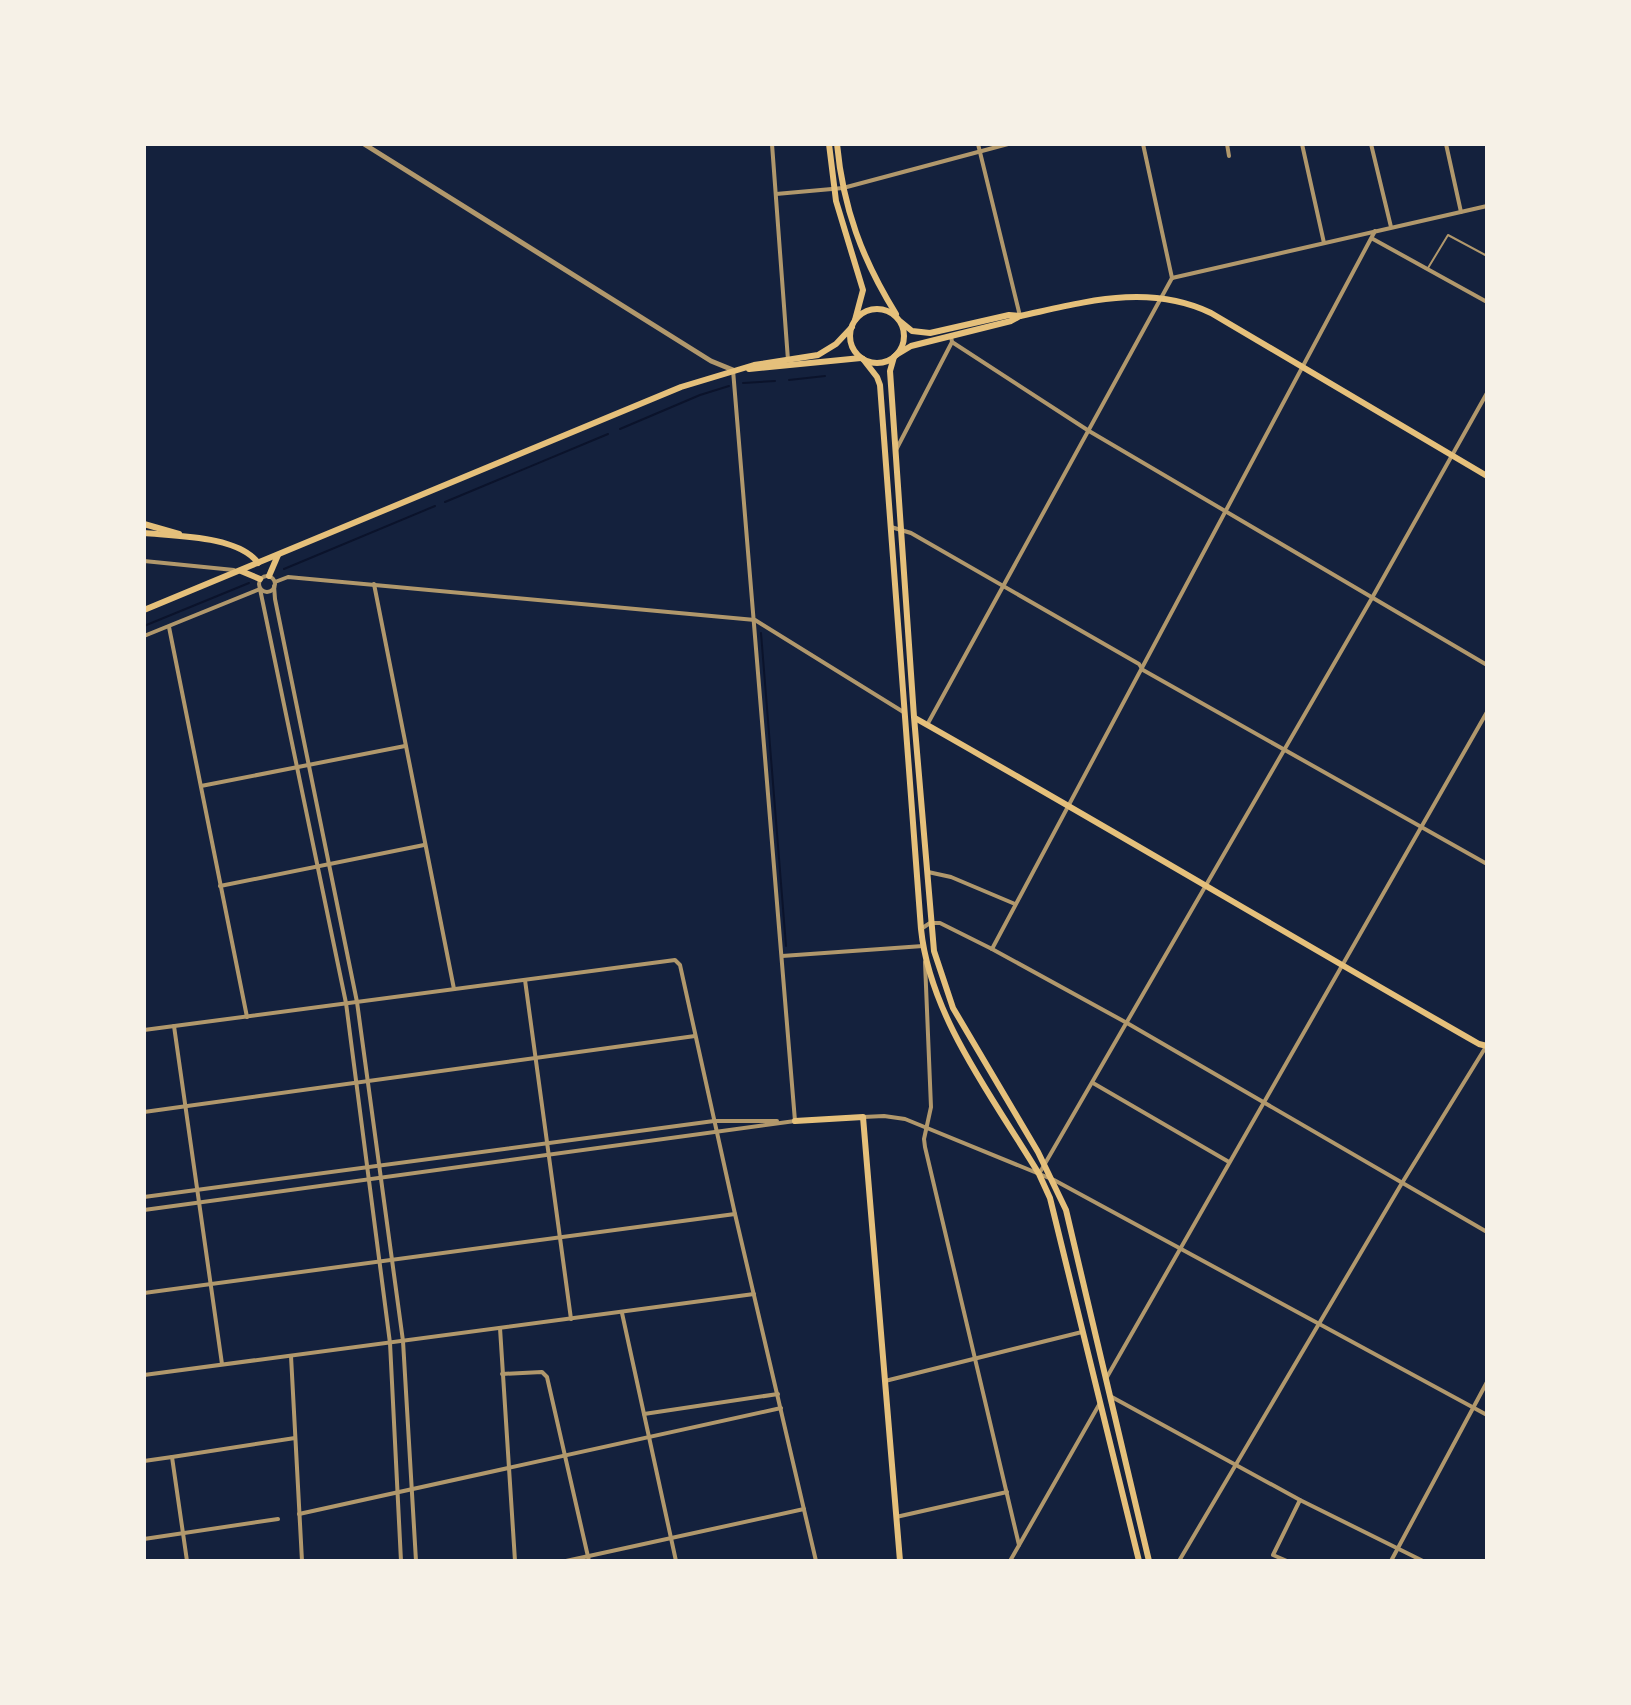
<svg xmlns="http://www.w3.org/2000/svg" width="1631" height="1705" viewBox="0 0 1631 1705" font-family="Overpass,sans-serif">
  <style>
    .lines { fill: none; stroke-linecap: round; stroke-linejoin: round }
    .stream { stroke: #0b132b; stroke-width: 2 }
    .service { stroke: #b1986c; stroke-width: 2 }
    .minor { stroke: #b1986c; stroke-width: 4 }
    .tertiary { stroke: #b1986c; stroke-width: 5 }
    .secondary { stroke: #e5c07b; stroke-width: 6 }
  </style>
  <rect width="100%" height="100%" fill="#14213d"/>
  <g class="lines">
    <g class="stream">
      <path d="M789 380 825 376"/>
      <path d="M743 383 775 381"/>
      <path d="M620 429 700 395 729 386"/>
      <path d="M445 502 608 434"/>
      <path d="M284 569 435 506"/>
      <path d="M144 626 249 583"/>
      <path d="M761 633 786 946"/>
    </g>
    <path class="service" d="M1428 268 1448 235 1487 256"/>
    <g class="minor">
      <path d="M772 144 788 360"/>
      <path d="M978 144 1020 316"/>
      <path d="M1143 144 1172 278"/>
      <path d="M1227 144 1229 156"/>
      <path d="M1302 144 1324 243"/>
      <path d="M1371 144 1391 227"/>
      <path d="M1446 144 1461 212"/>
      <path d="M776 194 843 188 1008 144"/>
      <path d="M1373 239 1487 302"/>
      <path d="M1172 278 1487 206"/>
      <path d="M951 336 952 342 1089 431 1487 665"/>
      <path d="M733 370 795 1121"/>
      <path d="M896 450 952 342"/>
      <path d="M891 527 911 533 1139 664 1143 670 1487 864"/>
      <path d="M144 561 234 570"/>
      <circle cx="267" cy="584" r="8"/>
      <path d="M275 582 288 577 755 620 905 713"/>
      <path d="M374 584 454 989"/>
      <path d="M274 586 275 599 357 1002 403 1341 416 1561"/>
      <path d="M169 627 247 1017"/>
      <path d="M144 636 260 589 346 1003 390 1343 401 1561"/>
      <path d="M927 725 1172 278"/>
      <path d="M201 786 405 746"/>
      <path d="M928 872 951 877 1015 904"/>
      <path d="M220 886 424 845"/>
      <path d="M921 929 930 923H940L992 949 1127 1023 1487 1232"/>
      <path d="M992 949 1375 231"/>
      <path d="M782 956 923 946"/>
      <path d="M925 962 931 1107 924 1139 925 1147 1019 1545"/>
      <path d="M525 980 571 1319"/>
      <path d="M174 1026 222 1364"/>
      <path d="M144 1030 675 960 680 965 735 1214 816 1561"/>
      <path d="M1093 1083 1229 1162"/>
      <path d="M144 1112 695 1036"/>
      <path d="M863 1117 884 1116 905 1119 1054 1180 1487 1415"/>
      <path d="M1039 1174 1372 598 1487 393"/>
      <path d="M144 1197 714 1121H777"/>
      <path d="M144 1210 795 1121"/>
      <path d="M144 1293 735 1214"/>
      <path d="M622 1313 676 1561"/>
      <path d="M500 1328 515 1561"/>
      <path d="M291 1356 302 1561"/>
      <path d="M502 1374 542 1372 547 1377 589 1561"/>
      <path d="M144 1375 754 1294"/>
      <path d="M1107 1377 1487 712"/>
      <path d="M885 1381 1082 1332"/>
      <path d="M1110 1396 1300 1500 1423 1561"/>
      <path d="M644 1414 778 1394"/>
      <path d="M144 1461 172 1457"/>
      <path d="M299 1514 781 1408"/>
      <path d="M896 1517 1007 1492"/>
      <path d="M144 1539 278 1519"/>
      <path d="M187 1561 172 1457 295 1438"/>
      <path d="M566 1561 804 1509"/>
      <path d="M1010 1561 1100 1403"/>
      <path d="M1179 1561 1402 1183 1487 1045"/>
      <path d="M1287 1561 1273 1555 1300 1500"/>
      <path d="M1391 1561 1487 1382"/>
    </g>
    <path class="tertiary" d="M364 144 711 361 733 370"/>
    <g class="secondary">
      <path d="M829 144 836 201 863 290 855 320"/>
      <path d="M837 144C843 208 862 259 896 314"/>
      <circle cx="877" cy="336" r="27"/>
      <path d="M901 322 912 331 930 333 1009 315 1020 316"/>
      <path d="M896 355 911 346 1011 321 1020 316C1085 302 1148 283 1211 313L1487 476"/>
      <path d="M894 357 890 371 914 717 934 951 953 1008 1038 1152 1066 1210 1149 1561"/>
      <path d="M863 359 877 377 880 385 921 929C930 1017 994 1099 1039 1174L1050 1198 1139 1561"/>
      <path d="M749 369 861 358"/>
      <path d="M144 524 179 534"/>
      <path d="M144 533C176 536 239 536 258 563"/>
      <path d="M241 571 260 579"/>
      <path d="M269 576 278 555"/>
      <path d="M144 610 681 387 754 365 818 355 836 344 852 327"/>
      <path d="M915 718C1104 825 1290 936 1479 1044L1487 1046"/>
      <path d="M795 1121 863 1117 900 1561"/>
    </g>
  </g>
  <rect width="1631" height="1705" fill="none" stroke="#f6f1e7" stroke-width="292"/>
</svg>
